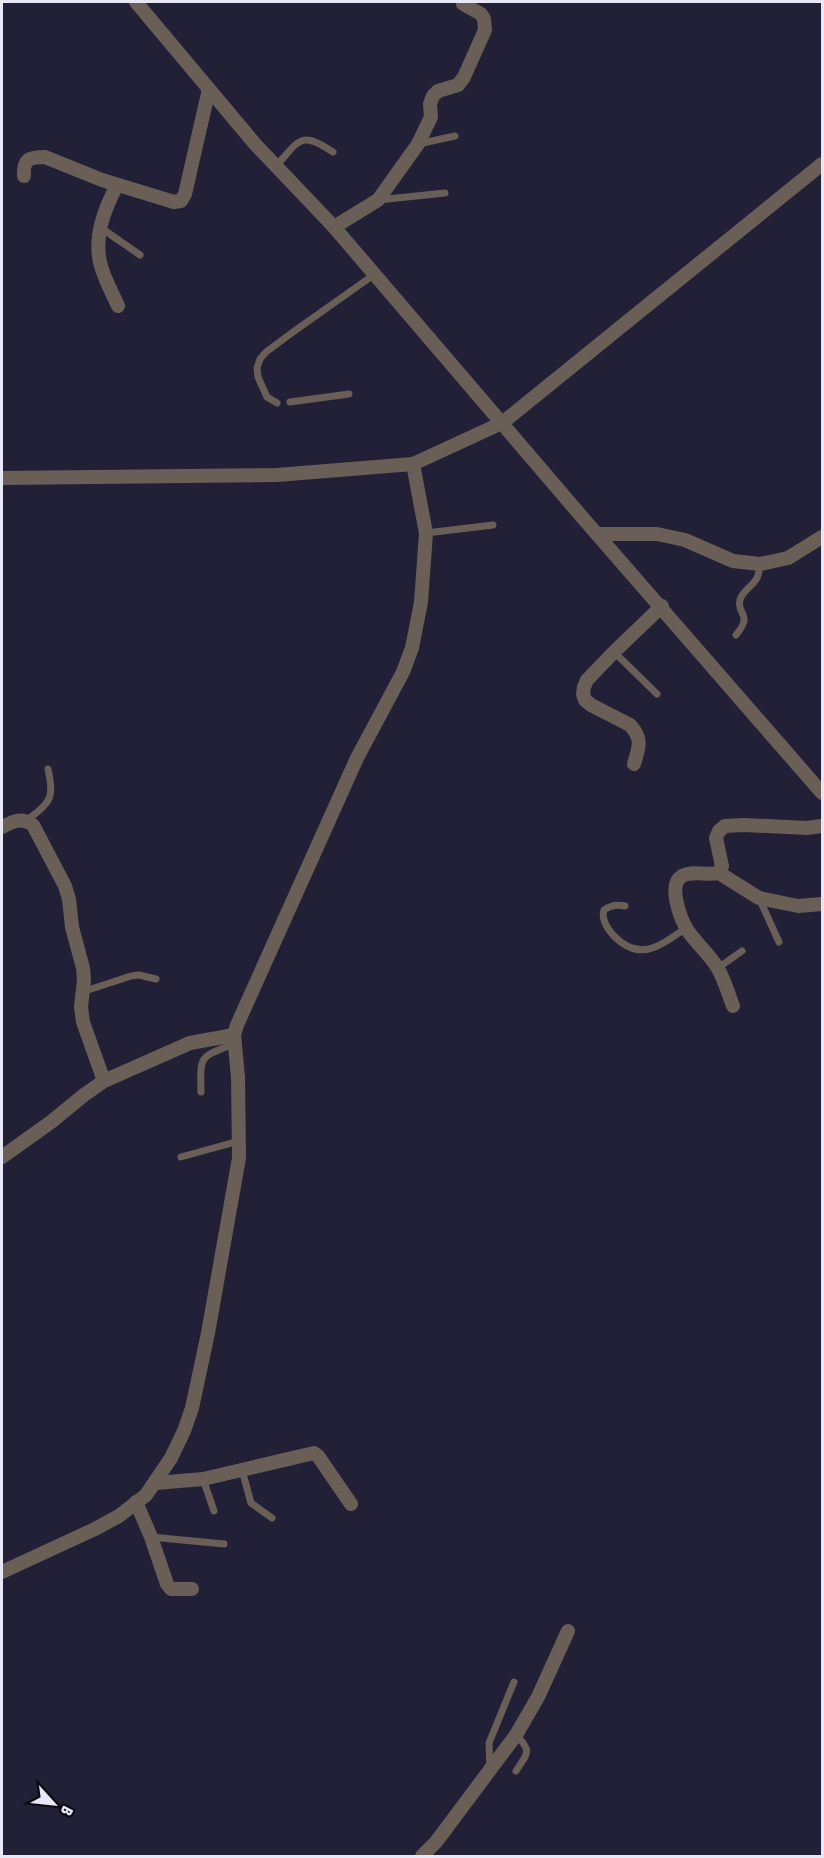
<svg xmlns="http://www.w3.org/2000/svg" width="824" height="1858" viewBox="0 0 824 1858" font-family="'Asap Condensed',sans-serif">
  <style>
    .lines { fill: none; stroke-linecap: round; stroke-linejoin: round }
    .service { stroke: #695f57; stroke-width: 7 }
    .minor { stroke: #695f57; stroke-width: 14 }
  </style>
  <rect width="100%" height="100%" fill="#222036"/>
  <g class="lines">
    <g class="service">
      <path d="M418 144 455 136"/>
      <path d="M276 166C300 140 300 130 333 152"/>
      <path d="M378 200 445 193"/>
      <path d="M101 228 140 255"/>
      <path d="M290 402 349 394"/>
      <path d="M277 403 267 397 258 377 257 368 260 359 266 352 293 332 375 274"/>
      <path d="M426 533 493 525"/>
      <path d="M736 635C754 613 736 615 740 600 742 591 753 586 757 578 759 574 759 569 760 564"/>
      <path d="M614 652 657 694"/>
      <path d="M26 821C50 802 55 800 48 769"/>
      <path d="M759 898 779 942"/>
      <path d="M625 906C617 904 611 905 604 910 601 919 607 928 613 935 640 963 660 946 686 928"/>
      <path d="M718 968 742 951"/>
      <path d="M82 992 131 976 139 975 156 979"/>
      <path d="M201 1092C200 1053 200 1058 235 1043"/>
      <path d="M181 1157 239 1141"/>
      <path d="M242 1470 251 1503 272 1518"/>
      <path d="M203 1479 214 1511"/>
      <path d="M151 1537 224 1544"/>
      <path d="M490 1769 489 1743 514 1682"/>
      <path d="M516 1771C527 1753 533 1752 516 1735"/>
    </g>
    <g class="minor">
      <path d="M136 2 255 144 334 227 582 517 822 793"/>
      <path d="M24 176C23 159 29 157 45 157L102 180 174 202 181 201 185 194 209 89"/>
      <path d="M117 185C105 208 94 235 100 262 103 277 112 292 118 306"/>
      <path d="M334 227 378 200 418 144 431 117 430 104 433 96 438 91 458 85 464 77 485 30 484 19 481 14 463 4"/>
      <path d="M2 478 277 475 413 464 502 423 822 164"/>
      <path d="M598 534H657L685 540 733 561 760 564 788 558 822 537"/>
      <path d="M634 764C639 747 643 739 630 725L591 705 585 700 583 694 584 687 587 680 614 652 662 606"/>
      <path d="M2 827C14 821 21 817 33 825L65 886 69 899 72 927 83 968 84 980 81 1007 83 1022 104 1081"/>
      <path d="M719 873 759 898 798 906 822 904"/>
      <path d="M733 1006C728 993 724 978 717 967 709 954 697 944 688 931 681 920 667 885 682 876 693 870 707 876 719 873L722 866 716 838 719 831 725 826 744 825 807 828 822 826"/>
      <path d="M2 1157 51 1122 84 1095 104 1081 190 1043 234 1035"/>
      <path d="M156 1483 203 1479 314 1453 318 1456 351 1504"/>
      <path d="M136 1502 151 1537 167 1584 171 1589H192"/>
      <path d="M2 1572 95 1529 119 1516 146 1495 171 1458 184 1431 192 1408 208 1333 239 1158 238 1077 234 1035 237 1025 357 758 403 672 412 648 421 602 426 533 413 464"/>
      <path d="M422 1856 436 1842 516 1735 538 1697 568 1631"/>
    </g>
  </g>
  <rect width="824" height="1858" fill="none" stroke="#e7e7f6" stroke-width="6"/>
  <g transform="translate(54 1804) rotate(117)" stroke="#0c0b15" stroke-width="4.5" paint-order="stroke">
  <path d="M0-4.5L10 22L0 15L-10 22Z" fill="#e7e7f6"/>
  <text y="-9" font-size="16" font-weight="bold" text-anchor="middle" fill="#e7e7f6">B</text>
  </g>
</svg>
